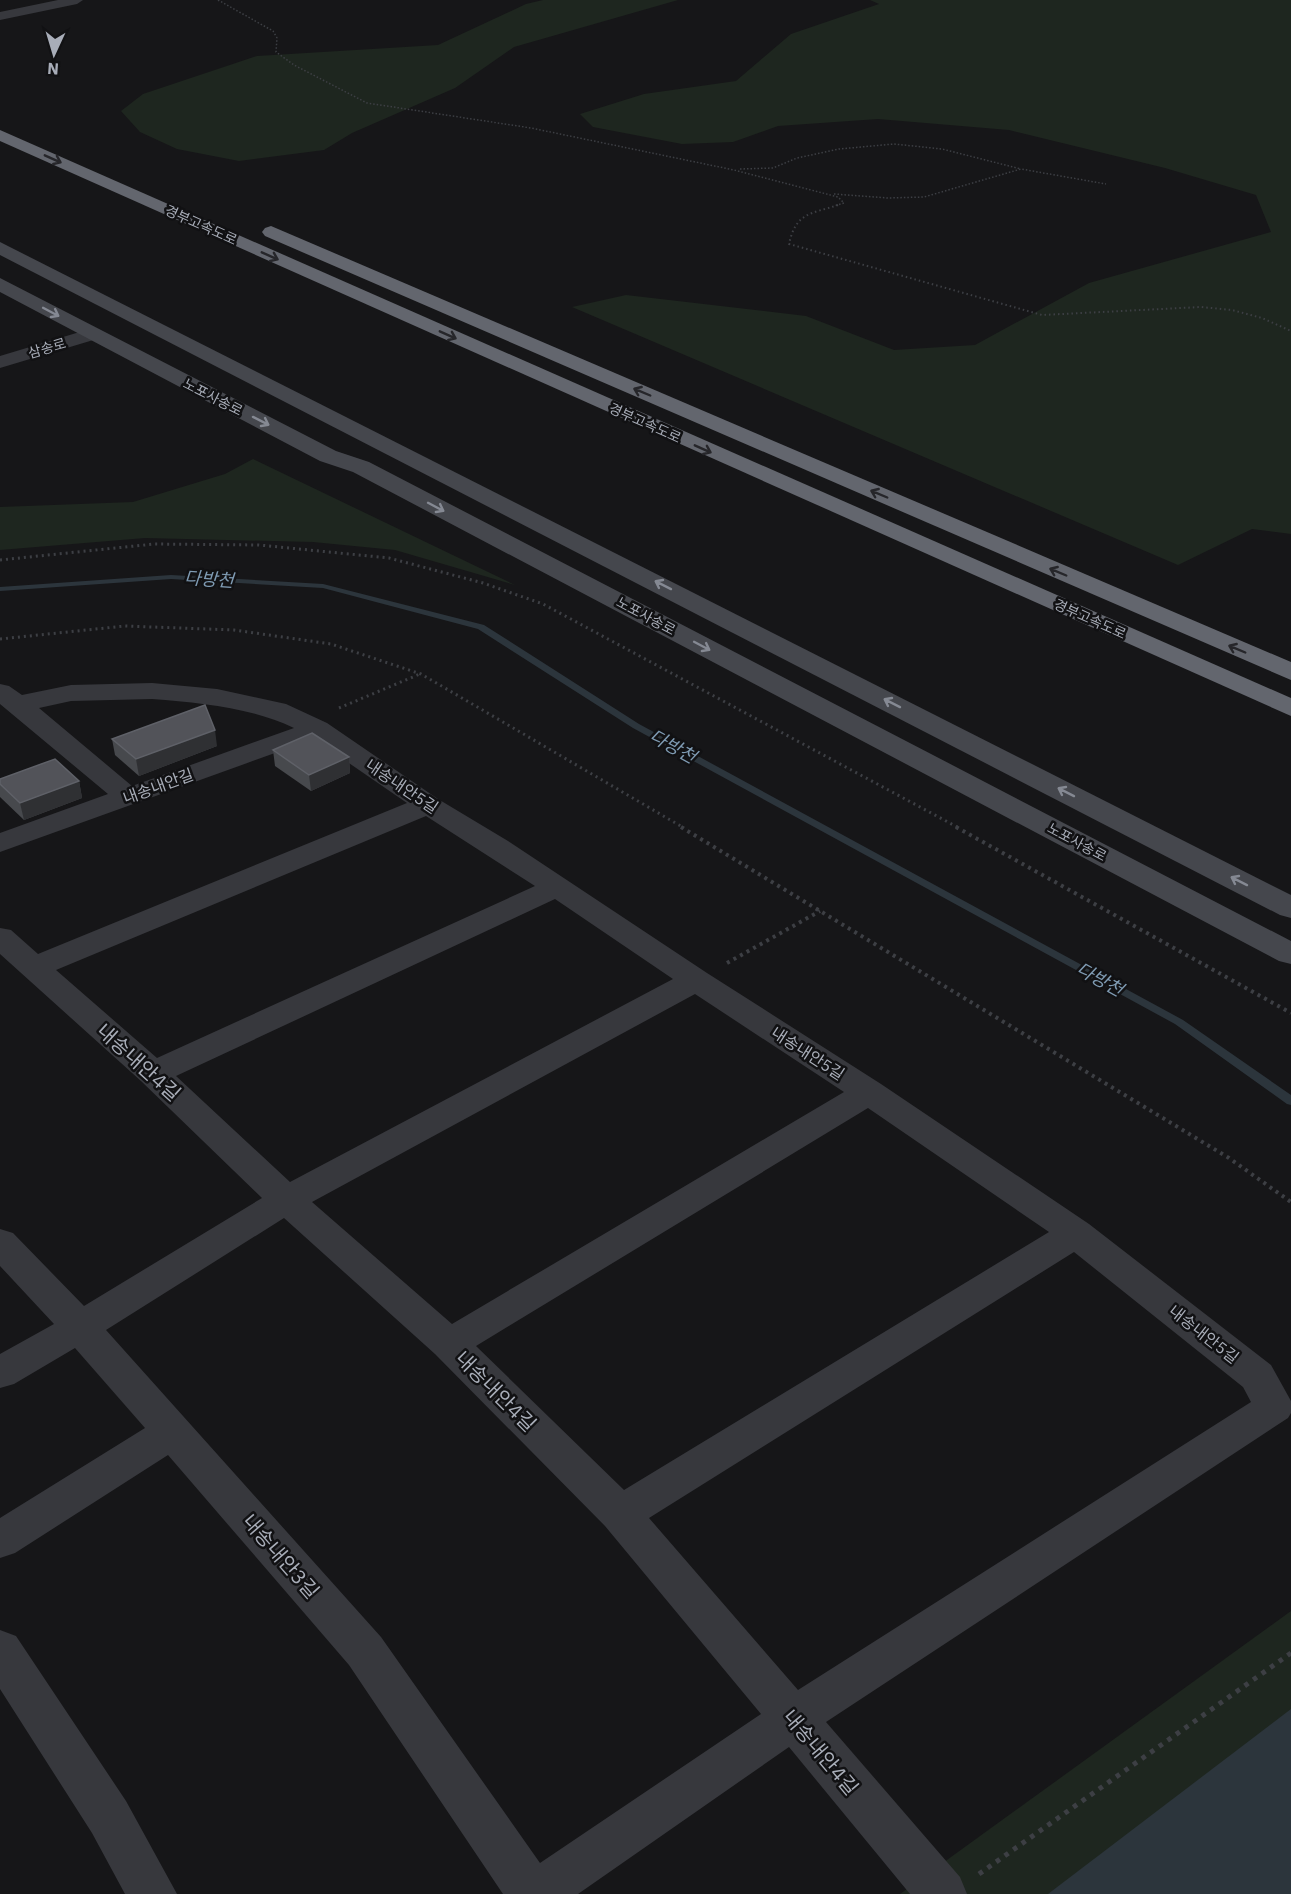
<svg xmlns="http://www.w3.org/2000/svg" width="1291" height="1894" viewBox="0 0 1291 1894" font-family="'IBM Plex Sans','Noto Sans KR',sans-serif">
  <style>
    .green { fill: #1e261f }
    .water { fill: #2c353c }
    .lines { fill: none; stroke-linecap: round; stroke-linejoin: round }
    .stream { fill: #2c353c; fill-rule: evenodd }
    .path-far4 { stroke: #3d3f44; stroke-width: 1.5; stroke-dasharray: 1.5 2; stroke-linecap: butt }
    .path-far3 { stroke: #3d3f44; stroke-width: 2; stroke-dasharray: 1.5 3; stroke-linecap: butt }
    .path-far2 { stroke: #3d3f44; stroke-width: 3; stroke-dasharray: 2 4; stroke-linecap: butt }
    .path-far1 { stroke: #3d3f44; stroke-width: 4; stroke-dasharray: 3 4.5; stroke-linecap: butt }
    .path { stroke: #3d3f44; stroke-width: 5; stroke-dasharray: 4.5 6; stroke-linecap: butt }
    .street { fill: #37383d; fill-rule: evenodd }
    .secondary { fill: #45474d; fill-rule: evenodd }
    .highway { fill: #63666e; fill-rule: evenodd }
    .wall { fill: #47494d }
    .shaded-wall { fill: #2f3033 }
    .building { fill: #525359; stroke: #5f6168; stroke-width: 1.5 }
    .oneway { stroke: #26262a }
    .oneway2 { stroke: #858993 }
    .labels { text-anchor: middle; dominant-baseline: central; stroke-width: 5; stroke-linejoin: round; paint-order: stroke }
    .far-street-label { font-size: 14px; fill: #a8adb8; stroke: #111113 }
    .street-label { font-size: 16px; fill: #a8adb8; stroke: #111113 }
    .water-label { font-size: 18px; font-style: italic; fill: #7f9bb3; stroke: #111113 }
    .near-street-label { font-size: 20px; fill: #a8adb8; stroke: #111113 }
  </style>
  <rect width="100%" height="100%" fill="#161618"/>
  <g class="green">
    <path d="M543 0H678L514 47 455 88 352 133 324 150 239 161 177 149 140 132 121 111 143 94 257 56 438 45 526 4Z"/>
    <path d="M870 0H1291V534L1252 529 1178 565 572 307 626 295 806 316 894 350 975 345 1089 283 1271 232 1256 195 1165 168 1009 130 878 119 778 126 733 142 682 144 593 127 580 114 644 94 736 81 791 34 879 4Z"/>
    <path d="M253 459 515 585 395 550 313 542 145 538 0 550V507L133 502 225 474Z"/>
    <path d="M1291 1611V1894H900Z"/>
  </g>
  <path class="water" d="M1291 1709V1894H1048Z"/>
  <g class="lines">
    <path class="stream" d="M171 575 323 584 484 625 639 724 1183 1020 1291 1095V1105L1287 1104 1175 1024 633 728 478 629 323 588 171 579 0 591V587Z"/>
    <g class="path-far4">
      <path d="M218 0 273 31 277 38 276 52 294 65 367 103 531 128 734 170 838 197 844 203 834 206"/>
      <path d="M740 169 773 168 797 158 839 149 894 144 942 149 1021 169"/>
      <path d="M834 194 888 198 924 197 1021 169 1106 184"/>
    </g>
    <path class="path-far3" d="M838 205C811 214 796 212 789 244L1042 315 1201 307 1232 310 1262 318 1291 331"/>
    <g class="path-far2">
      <path d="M0 560 154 544 259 545 389 558 483 583 543 604 959 828"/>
      <path d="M0 639 125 626 234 630 331 644 421 674 684 828"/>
      <path d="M339 708 420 674"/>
    </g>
    <g class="path-far1">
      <path d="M681 827 1229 1158 1291 1202"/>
      <path d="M956 827 1291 1013"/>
      <path d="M727 963 820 911"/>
    </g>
    <path class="path" d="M979 1874 1291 1653"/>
    <g class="street">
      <path d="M58 0H83L77 4 0 20V12Z"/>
      <path d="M93 328 100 330 103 334 100 338 0 368V356Z"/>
      <path d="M152 683 217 689 286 704 327 723 438 799 508 841 707 973 881 1084 1089 1224 1271 1365 1291 1401V1413L1288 1418 826 1722 960 1877 967 1894H910L789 1747 578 1894H503L349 1665 168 1455 15 1553 0 1558V1518L145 1428 75 1348 14 1384 0 1388V1354L54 1324 0 1266V1229L13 1233 84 1306 262 1198 141 1081 0 954V928L11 930 38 954 407 803 314 739 0 852V833L108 794 0 704V684L9 686 22 695 71 685ZM152 699C201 703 249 707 294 728L132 786 39 708 71 701ZM426 816 535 886 157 1058 56 970ZM555 899 673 979 290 1182 176 1076ZM695 994 844 1092 452 1324 312 1202ZM868 1108 1049 1232 624 1490 476 1346ZM284 1218 435 1354 605 1526 761 1714 540 1863 381 1637 106 1330ZM1074 1252 1243 1387 1251 1402 798 1690 649 1518Z"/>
      <path d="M0 1630 16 1636 126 1801 177 1894H125L92 1833 0 1689Z"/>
    </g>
    <g class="secondary">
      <path d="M0 242 1291 895V918L1280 915 0 255Z"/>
      <path d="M0 278 336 451 369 462 1291 941V964L1279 961 353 472 320 461 0 292Z"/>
    </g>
    <g class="highway">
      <path d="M0 130 1291 698V716L0 141Z"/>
      <path d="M271 226 1291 662V680L265 236 262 232 265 228Z"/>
    </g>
  </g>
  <g class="wall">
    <path d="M112 739 217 746 139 776 115 755Z"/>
    <path d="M273 750 349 757 350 773 311 791 275 766Z"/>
    <path d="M0 779 79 781 82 798 24 820 0 797Z"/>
  </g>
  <g class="shaded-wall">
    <path d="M215 730 217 746 139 776 136 759Z"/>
    <path d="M349 757 350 773 311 791 309 775Z"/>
    <path d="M79 781 82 798 24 820 20 803Z"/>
  </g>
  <g class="building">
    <path d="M205 705 215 730 136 759 112 739Z"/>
    <path d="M312 733 349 757 309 775 273 750Z"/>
    <path d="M55 759 79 781 20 803 0 784V779Z"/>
  </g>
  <defs><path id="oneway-shaft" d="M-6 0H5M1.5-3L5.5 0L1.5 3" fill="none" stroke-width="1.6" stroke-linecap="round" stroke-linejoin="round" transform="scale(1.5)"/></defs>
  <g class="oneway">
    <use href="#oneway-shaft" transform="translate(53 159) rotate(24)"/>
    <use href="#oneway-shaft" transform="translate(270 256) rotate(24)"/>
    <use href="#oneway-shaft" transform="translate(448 335) rotate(24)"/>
    <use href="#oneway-shaft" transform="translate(642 392) rotate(-157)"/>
    <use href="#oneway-shaft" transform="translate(703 449) rotate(24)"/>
    <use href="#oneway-shaft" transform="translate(879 494) rotate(-157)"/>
    <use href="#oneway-shaft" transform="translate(1058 572) rotate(-157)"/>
    <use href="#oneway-shaft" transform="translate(1237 649) rotate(-157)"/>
  </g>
  <g class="oneway2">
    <use href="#oneway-shaft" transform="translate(51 312) rotate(28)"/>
    <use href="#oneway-shaft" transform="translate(261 421) rotate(27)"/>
    <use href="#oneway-shaft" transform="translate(436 507) rotate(28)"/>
    <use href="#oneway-shaft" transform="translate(663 585) rotate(-153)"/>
    <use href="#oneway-shaft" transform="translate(702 646) rotate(28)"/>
    <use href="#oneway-shaft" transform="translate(892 703) rotate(-153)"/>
    <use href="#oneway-shaft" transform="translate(1066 792) rotate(-153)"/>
    <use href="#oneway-shaft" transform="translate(1239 881) rotate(-153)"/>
  </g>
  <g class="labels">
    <g class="far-street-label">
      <text transform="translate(201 225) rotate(24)">경부고속도로</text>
      <text transform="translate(47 348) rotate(-16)">삼송로</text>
      <text transform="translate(213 397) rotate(27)">노포사송로</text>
      <text transform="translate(645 423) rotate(24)">경부고속도로</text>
      <text transform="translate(646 616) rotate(28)">노포사송로</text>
      <text transform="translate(1090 619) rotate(24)">경부고속도로</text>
      <text transform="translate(1077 842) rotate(28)">노포사송로</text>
    </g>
    <g class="street-label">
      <text transform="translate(158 786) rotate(-20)">내송내안길</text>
      <text transform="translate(402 786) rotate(34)">내송내안5길</text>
      <text transform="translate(808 1053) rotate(33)">내송내안5길</text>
      <text transform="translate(1204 1334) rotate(38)">내송내안5길</text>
    </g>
    <g class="water-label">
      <text transform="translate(209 579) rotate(4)">다방천</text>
      <text transform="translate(673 746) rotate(29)">다방천</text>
      <text transform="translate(1100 979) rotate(29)">다방천</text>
    </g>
    <g class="near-street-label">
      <text transform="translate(139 1062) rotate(42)">내송내안4길</text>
      <text transform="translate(496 1391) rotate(45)">내송내안4길</text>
      <text transform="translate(281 1556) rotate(49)">내송내안3길</text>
      <text transform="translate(821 1752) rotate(50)">내송내안4길</text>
    </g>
  </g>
  <g transform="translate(54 54) rotate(184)" stroke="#111113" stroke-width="4.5" paint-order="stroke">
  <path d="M0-4.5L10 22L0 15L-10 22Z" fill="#a8adb8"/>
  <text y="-9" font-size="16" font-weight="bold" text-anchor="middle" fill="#a8adb8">N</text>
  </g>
</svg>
